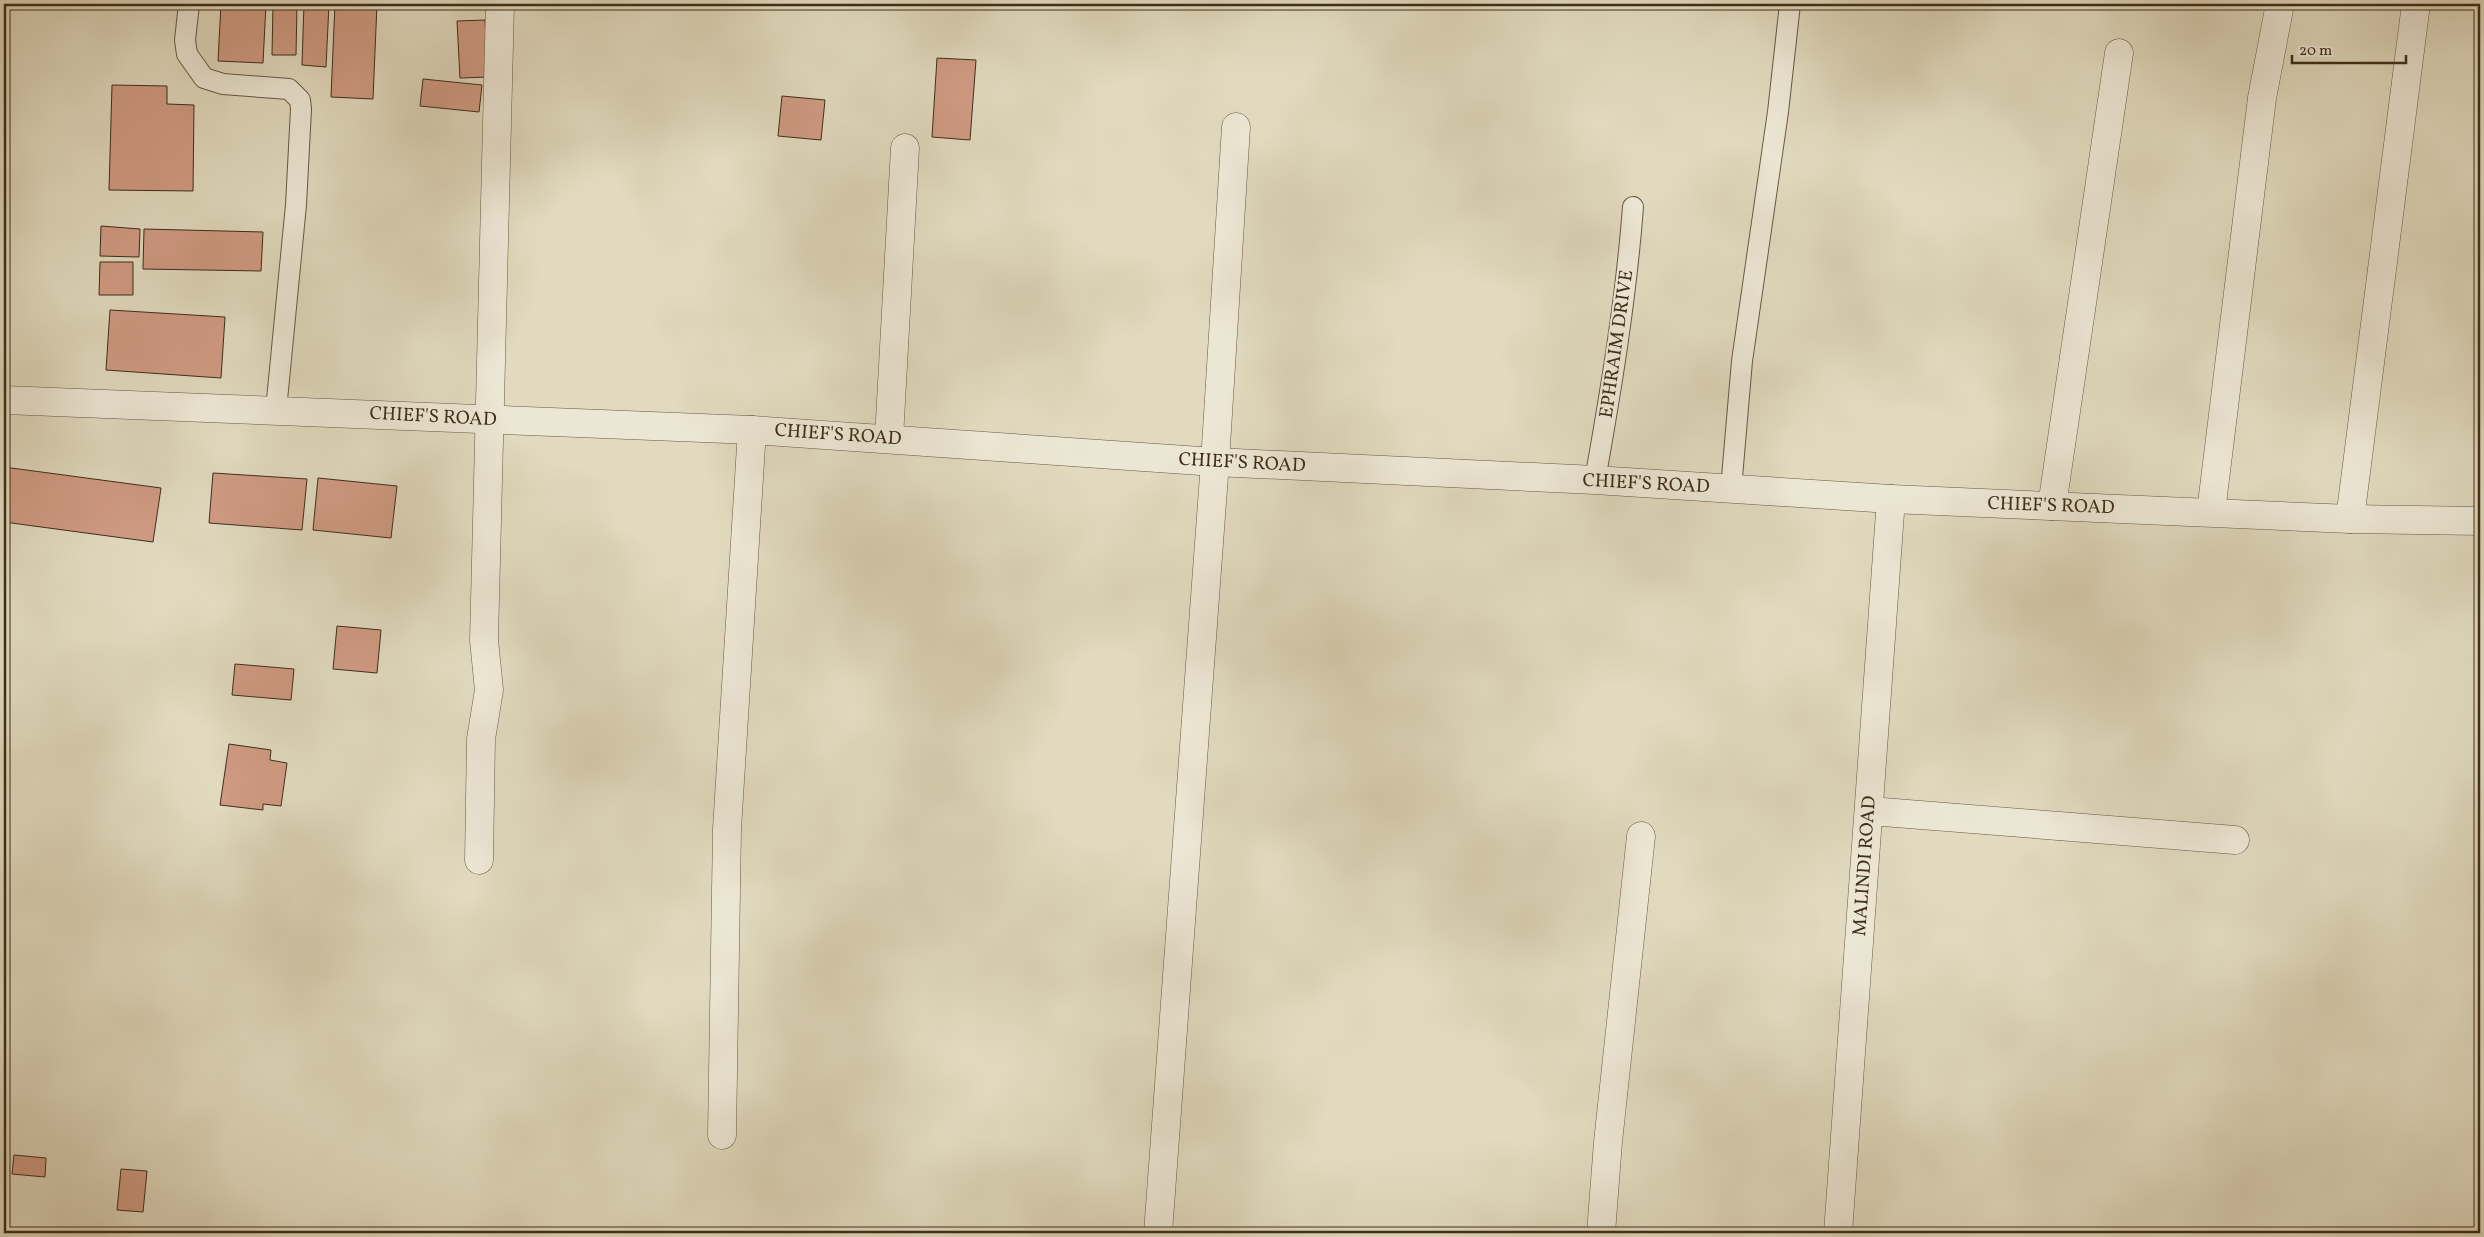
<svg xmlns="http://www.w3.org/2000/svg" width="2484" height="1237" viewBox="0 0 2484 1237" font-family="Vollkorn,serif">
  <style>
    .building { fill: #d09b84; stroke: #3e2e18 }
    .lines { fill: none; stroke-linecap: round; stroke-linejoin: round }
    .lane-casing { stroke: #675942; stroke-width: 22 }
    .street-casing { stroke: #675942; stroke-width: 29 }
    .lane { stroke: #ece7d5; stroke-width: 20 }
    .street { stroke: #ece7d5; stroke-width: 28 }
    .labels { text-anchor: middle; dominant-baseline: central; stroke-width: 4; stroke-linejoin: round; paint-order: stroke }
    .street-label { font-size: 19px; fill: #3e2e18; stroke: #ece7d5 }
  </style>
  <rect width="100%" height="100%" fill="#e1dabf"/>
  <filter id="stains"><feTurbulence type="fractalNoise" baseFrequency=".004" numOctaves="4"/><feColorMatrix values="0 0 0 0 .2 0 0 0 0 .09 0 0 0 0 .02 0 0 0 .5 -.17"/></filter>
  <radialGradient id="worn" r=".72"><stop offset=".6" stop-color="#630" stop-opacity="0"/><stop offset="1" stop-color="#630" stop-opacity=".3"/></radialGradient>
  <g class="building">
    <path d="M221 4H266L263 63 218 61Z"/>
    <path d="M273 4H297L296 55H272Z"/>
    <path d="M304 4H329L326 67 302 65Z"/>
    <path d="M335 4H377L373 99 331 97Z"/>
    <path d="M485 20 488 77 460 78 457 21Z"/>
    <path d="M937 58 976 60 970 140 932 137Z"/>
    <path d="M423 79 482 85 479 112 420 106Z"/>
    <path d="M112 85 167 86V104L194 105 193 191 109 190Z"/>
    <path d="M782 96 825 100 821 140 778 136Z"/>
    <path d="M101 226 140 229 139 257 100 256Z"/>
    <path d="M144 229 263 232 261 271 143 269Z"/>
    <path d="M100 262H133V295H99Z"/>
    <path d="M110 310 225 317 221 378 106 370Z"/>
    <path d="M4 467 161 488 153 542 4 522Z"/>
    <path d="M213 473 307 479 302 530 209 523Z"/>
    <path d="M318 478 397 486 391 538 313 530Z"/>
    <path d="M337 626 381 630 377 673 333 669Z"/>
    <path d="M235 664 294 669 291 700 232 695Z"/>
    <path d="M229 744 271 750 270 760 287 763 281 806 263 804V810L220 805Z"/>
    <path d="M14 1155 46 1158 45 1177 12 1174Z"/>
    <path d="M121 1169 147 1171 143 1212 117 1210Z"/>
  </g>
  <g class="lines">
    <g class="lane-casing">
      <g id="lane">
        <path d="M189 4 185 40 187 54 204 78 223 84 289 89 300 100 301 109 296 205 276 410"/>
        <path d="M1595 480C1611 390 1626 299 1633 207"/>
        <path d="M1731 489 1742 361 1778 112 1790 4"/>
      </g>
    </g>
    <g class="street-casing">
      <g id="street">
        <path d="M4 400 752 430 1215 462 1595 480 1891 499 2350 519 2480 521"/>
        <path d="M889 438 905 148"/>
        <path d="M2052 506 2119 53"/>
        <path d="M2211 512 2262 98 2280 4"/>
        <path d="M2350 519 2416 4"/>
        <path d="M1870 811 2235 840"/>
        <path d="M479 860 481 739 489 690 484 640 500 4"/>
        <path d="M722 1135 727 829 752 430"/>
        <path d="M1158 1233 1215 462 1236 127"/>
        <path d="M1601 1233 1608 1142 1641 836"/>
        <path d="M1838 1233 1891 499"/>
      </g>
    </g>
    <use href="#lane" class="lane"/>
    <use href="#street" class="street"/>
  </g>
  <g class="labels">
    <g class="street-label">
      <text transform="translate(1617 344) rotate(-82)">EPHRAIM DRIVE</text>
      <text transform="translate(433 417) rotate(3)">CHIEF'S ROAD</text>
      <text transform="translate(838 435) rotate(4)">CHIEF'S ROAD</text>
      <text transform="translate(1242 463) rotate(3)">CHIEF'S ROAD</text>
      <text transform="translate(1646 484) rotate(3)">CHIEF'S ROAD</text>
      <text transform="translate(2051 506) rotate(2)">CHIEF'S ROAD</text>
      <text transform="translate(1865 866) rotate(-86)">MALINDI ROAD</text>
    </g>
  </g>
  <rect width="2484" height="1237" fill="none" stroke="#e1dabf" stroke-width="20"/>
  <rect x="5" y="5" width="2474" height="1227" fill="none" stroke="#3e2e18" stroke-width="2.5"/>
  <rect x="10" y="10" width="2464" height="1217" fill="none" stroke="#3e2e18"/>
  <path d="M2292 55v8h114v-8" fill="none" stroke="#3e2e18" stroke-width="2.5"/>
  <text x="2299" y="55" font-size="15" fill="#3e2e18" stroke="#ece7d5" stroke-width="4" paint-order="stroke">20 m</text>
  <rect width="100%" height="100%" filter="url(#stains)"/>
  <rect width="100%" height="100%" fill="url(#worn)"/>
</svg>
